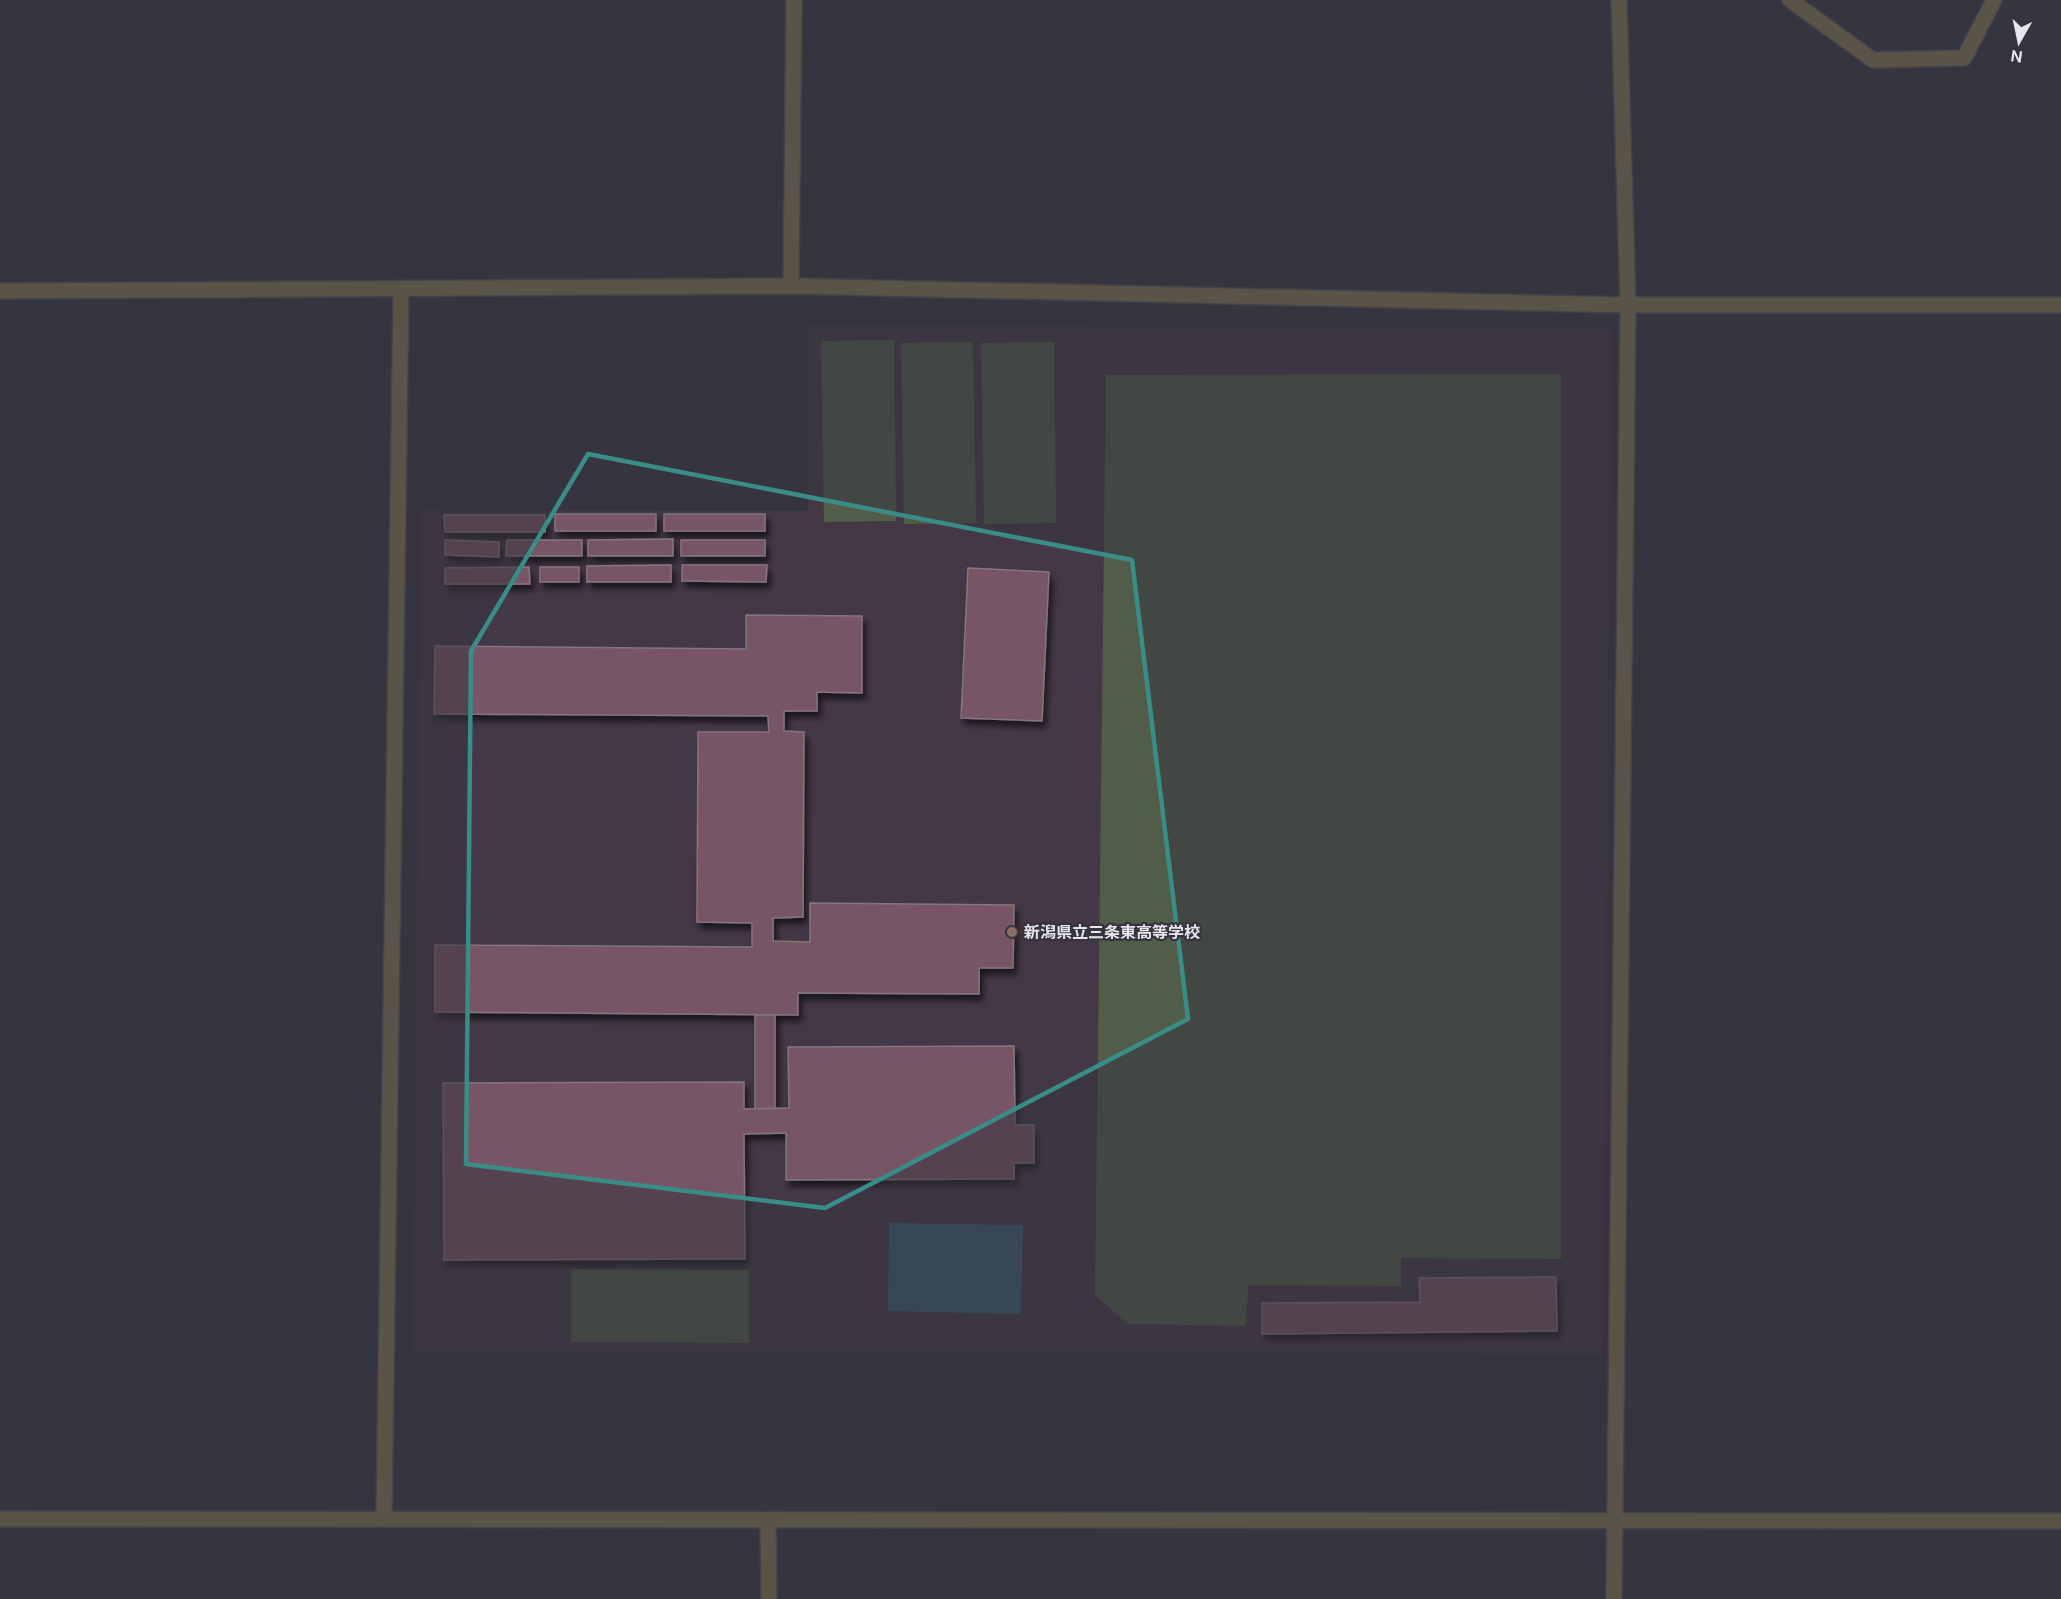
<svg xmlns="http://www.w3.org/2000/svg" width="2061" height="1599" viewBox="0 0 2061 1599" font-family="'DM Sans','Noto Sans JP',sans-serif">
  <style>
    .education { fill: #443847 }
    .green { fill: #525d49 }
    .water { fill: #3a5e71 }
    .building { fill: #785565; stroke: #83767b; stroke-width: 1.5; filter: url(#shadow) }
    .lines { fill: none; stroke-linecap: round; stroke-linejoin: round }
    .minor-casing { stroke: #52505a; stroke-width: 18 }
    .minor { stroke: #837856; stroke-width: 15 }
    .marked { fill: none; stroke: #3a8c87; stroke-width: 4.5; stroke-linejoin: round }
    .education-dot { fill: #8d6e63; stroke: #36343e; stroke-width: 2 }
    .labels { text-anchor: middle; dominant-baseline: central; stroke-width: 4.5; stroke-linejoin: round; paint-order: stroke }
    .poi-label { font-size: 16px; font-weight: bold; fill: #e7e6ec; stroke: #36343e; text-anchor: start }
  </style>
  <defs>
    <filter id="shadow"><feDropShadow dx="3.5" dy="6" stdDeviation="3" flood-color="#0009"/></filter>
  </defs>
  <rect width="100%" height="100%" fill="#36343e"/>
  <path class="education" d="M808 325 1611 328 1603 1354 413 1353 421 510 808 511Z"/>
  <g class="green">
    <path d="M894 340 896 521 824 522 821 341Z"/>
    <path d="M973 342 976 523 904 524 901 343Z"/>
    <path d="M1054 342 1056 523 984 524 981 343Z"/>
    <path d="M1561 374V1259L1401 1258V1286L1249 1285 1245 1326 1128 1324 1095 1295 1106 375Z"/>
    <path d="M571 1269 749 1270V1343L571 1342Z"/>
  </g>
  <path class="water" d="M889 1223 1023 1225 1021 1314 888 1311Z"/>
  <g class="building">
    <rect x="555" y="514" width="101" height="17"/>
    <rect x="664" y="514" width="101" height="17"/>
    <path d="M444 515H545V532H445Z"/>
    <path d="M673 539V556H588V540Z"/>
    <path d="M445 540 499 542V557L445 555Z"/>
    <path d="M507 540H582V556H506Z"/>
    <rect x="681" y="540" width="84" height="16"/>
    <path d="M671 565V582H587V566Z"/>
    <path d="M682 565H767L766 582 682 581Z"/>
    <path d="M529 567 530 584H445V568Z"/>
    <rect x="540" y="567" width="39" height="15"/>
    <path d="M968 568 1049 572 1042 721 961 718Z"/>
    <path d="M746 615 862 616V693L817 692V711H784V731L804 732 803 917 773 918V941L810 942V903L1014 905 1013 968H979V994L798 993V1015L435 1012V945L752 947V923L697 922 698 732H769L768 716 434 714 435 646 746 649Z"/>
    <rect x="755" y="1015" width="20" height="94"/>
    <path d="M1014 1046 1015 1125H1034V1163H1014V1179L786 1180V1133L744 1134 745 1259 444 1260 443 1083 744 1082V1109L789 1108 788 1047Z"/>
    <path d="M1556 1277 1557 1331 1262 1334V1303L1420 1302 1419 1278Z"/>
  </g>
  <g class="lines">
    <g class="minor-casing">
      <g id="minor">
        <path d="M1790 0 1873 60 1964 58 1994 0"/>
        <path d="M791 286 794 0"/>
        <path d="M0 291 791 286 1628 305H2061"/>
        <path d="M0 1519 2061 1521"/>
        <path d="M384 1519 401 290"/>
        <path d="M768 1520 769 1599"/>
        <path d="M1614 1599 1628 305 1619 0"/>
      </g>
    </g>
    <use href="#minor" class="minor"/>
  </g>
  <path d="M0 0H2061V1599H0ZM588 454 1132 560 1188 1019 825 1208 466 1164 471 651Z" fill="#36343e" fill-opacity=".55" fill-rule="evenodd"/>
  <path class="marked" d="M588 454 1132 560 1188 1019 825 1208 466 1164 471 651Z"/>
  <circle class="education-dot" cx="1012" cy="932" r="6"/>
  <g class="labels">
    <g class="poi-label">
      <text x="1024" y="932">新潟県立三条東高等学校</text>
    </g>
  </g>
  <g transform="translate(2019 42) rotate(189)" stroke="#36343e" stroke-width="4.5" paint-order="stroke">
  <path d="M0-4.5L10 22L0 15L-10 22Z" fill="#e7e6ec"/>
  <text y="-9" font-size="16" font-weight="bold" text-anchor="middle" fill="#e7e6ec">N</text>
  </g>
</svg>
